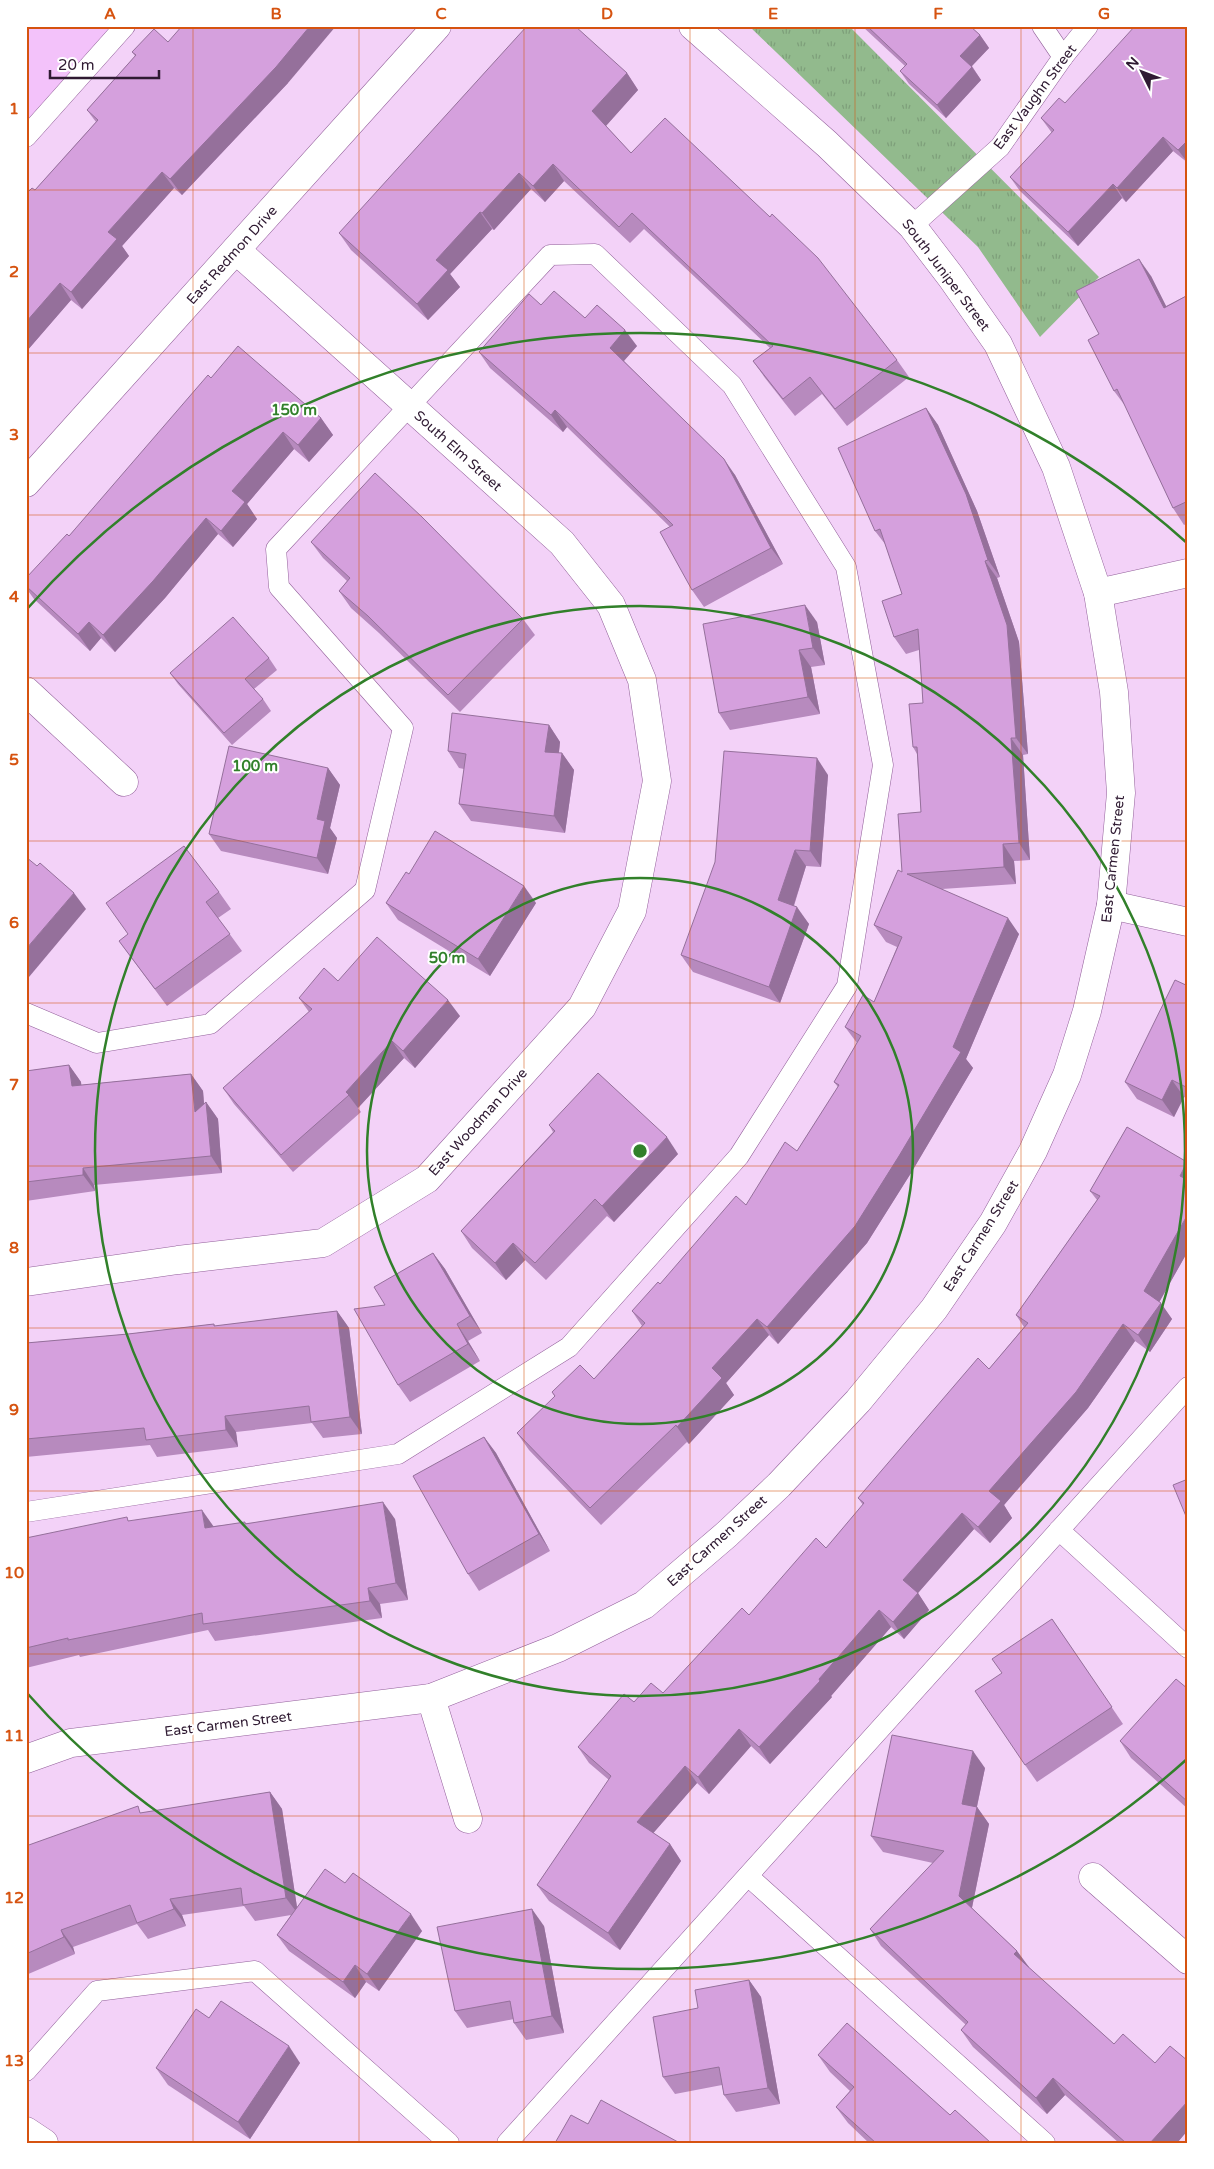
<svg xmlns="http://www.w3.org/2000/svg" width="1214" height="2169" viewBox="0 0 1214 2169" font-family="'Varela Round',sans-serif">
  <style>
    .built { fill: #f3c2fa }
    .grass { fill: url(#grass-tufts) }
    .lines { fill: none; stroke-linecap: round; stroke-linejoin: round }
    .service-casing { stroke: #92609a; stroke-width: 21 }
    .minor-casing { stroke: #92609a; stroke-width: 29 }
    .service { stroke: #fff; stroke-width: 20 }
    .minor { stroke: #fff; stroke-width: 28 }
    .wall { fill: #b78abe }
    .shaded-wall { fill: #95709b }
    .building { fill: #d5a0dd; stroke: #95709b }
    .grid { fill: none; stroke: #d65310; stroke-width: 1; stroke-opacity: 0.55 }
    .ring { fill: none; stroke: #31802a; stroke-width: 2.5 }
    .labels { text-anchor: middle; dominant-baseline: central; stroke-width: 4; stroke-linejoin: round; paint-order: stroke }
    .street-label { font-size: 14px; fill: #2f1a32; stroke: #fff }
    .centre { fill: #31802a; stroke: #fff; stroke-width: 2.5 }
    .ring-label { font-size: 15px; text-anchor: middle; font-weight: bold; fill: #31802a; stroke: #fff; stroke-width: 4; stroke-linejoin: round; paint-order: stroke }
    .neatline { fill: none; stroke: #d65310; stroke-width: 2 }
    .grid-label { font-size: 16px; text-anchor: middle; font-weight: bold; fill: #d65310 }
  </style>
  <defs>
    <pattern id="grass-tufts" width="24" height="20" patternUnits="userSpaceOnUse" patternTransform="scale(1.25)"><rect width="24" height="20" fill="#92ba8d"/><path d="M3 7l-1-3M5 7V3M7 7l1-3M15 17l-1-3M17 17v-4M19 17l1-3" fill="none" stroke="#7e9f7a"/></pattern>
  </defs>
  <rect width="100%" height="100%" fill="#f3d2f8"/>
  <path class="built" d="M26 26H113L26 123Z"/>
  <path class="grass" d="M749 26H849L1099 277 1040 337 978 247Z"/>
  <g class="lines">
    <g class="service-casing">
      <g id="service">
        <path d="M1042 26 1063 57"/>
        <path d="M26 137 125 26"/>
        <path d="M912 226 1000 147 1063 57 1088 26"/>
        <path d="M26 1013 97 1043 210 1024 365 890 403 728 279 587 276 549 550 255 595 254 732 385 846 567 883 765 847 986 739 1156 569 1347 398 1454 26 1512"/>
        <path d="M1059 1530 1188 1648"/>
        <path d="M748 1876 1045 2143"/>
        <path d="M26 2071 97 1991 255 1971 449 2143"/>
        <path d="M507 2143 1188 1387"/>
      </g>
    </g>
    <g class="minor-casing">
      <g id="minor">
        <path d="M26 483 437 26"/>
        <path d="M1098 593 1188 573"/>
        <path d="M26 691 124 782"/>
        <path d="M1111 905 1188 922"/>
        <path d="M26 1282 178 1260 323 1243 427 1179 582 1007 632 911 657 781 642 680 611 605 562 543 236 250"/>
        <path d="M431 1698 468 1819"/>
        <path d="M26 1759 71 1743 431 1698 558 1648 644 1605 727 1534 779 1485 858 1401 934 1309 993 1223 1033 1151 1067 1075 1087 1011 1111 905 1121 793 1114 692 1098 593 1056 467 998 344 951 277 912 226 827 144 693 26"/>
        <path d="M1093 1877 1188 1960"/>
        <path d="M26 2131 44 2143"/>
      </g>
    </g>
    <use href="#service" class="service"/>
    <use href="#minor" class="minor"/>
  </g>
  <g class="wall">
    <path d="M862 26H970L980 35 989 48 972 66 981 80 946 118 909 84 900 71 905 66Z"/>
    <path d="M1188 26V163L1173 151 1126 202 1122 198 1078 246 1020 191 1010 177 1052 133 1041 118Z"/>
    <path d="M168 42 288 83 182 195 174 188 122 246 129 256 82 309 71 300 26 352V194L35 190 96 122 87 110 135 56 132 52Z"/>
    <path d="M627 73 638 90 606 126 631 153 897 360 909 377 847 426 822 394 795 416 765 378 753 361 770 348 644 229 630 243 564 181 545 202 531 189 494 230 492 229 450 274 460 287 428 320 351 250 339 233Z"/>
    <path d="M1151 276 1166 306 1188 295V523L1184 525 1173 508 1126 407 1114 391 1099 334Z"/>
    <path d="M585 318 637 346 624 361 735 475 783 564 704 607 692 590 670 527 567 427 563 432 490 368 479 352Z"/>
    <path d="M211 378 321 418 333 435 309 462 294 449 247 504 257 519 233 547 218 534 165 598 115 652 101 638 90 651 34 599 26 588V578L69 536Z"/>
    <path d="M926 408 938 425 977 511 1000 577 997 578 1019 642 1028 754 1023 755 1030 860 1014 861 1016 884 942 889 1019 934 966 1059 973 1068 911 1173 867 1243 778 1344 769 1335 726 1383 734 1395 689 1444 687 1442 601 1525 529 1450 517 1433 555 1397 552 1392 594 1379 642 1326 632 1311 746 1205 797 1151 838 1087 834 1082 857 1043 845 1027 874 1002 897 947 886 942 874 925 902 872 921 812 917 754 913 747 923 703 919 650 906 654 894 637 902 594 885 544 875 531Z"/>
    <path d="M311 542 523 619 535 635 460 712 379 633 351 608 339 591 347 581 323 558Z"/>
    <path d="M817 622 825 665 811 667 820 714 730 730 719 713Z"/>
    <path d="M269 658 277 670 254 689 263 699 271 711 232 745 178 684 170 673Z"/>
    <path d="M549 725 560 742 559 753H562L574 770 565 833 471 821 459 804 464 769 459 768 448 751Z"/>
    <path d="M328 768 340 785 330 828 337 838 328 874 221 851 209 834Z"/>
    <path d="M828 775 821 867 806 866 794 906 809 924 780 1003 693 972 681 955Z"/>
    <path d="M409 874 536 903 490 976 398 920 386 903Z"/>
    <path d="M219 892 231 909 218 918 242 951 167 1006 119 941Z"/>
    <path d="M338 981 460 1016 415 1068 404 1058 358 1108 361 1112 293 1172 234 1104 223 1088 309 1012 299 998Z"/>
    <path d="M1188 986V1099L1184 1097 1174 1117 1137 1099 1125 1082Z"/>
    <path d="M69 1065 81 1082V1085L191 1074 203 1091 204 1104 206 1102 218 1119 222 1173 94 1185 95 1191 26 1201V1071Z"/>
    <path d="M549 1125 678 1154 614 1222 607 1216 546 1280 525 1260 506 1280 472 1248 461 1231 553 1132Z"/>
    <path d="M1127 1127 1188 1251 1159 1302 1172 1319 1150 1352 1135 1341 1088 1408 1004 1505 1012 1518 990 1543 974 1529 918 1593 929 1610 904 1639 891 1627 831 1696 832 1697 770 1764 751 1746 709 1794 697 1783 653 1833 670 1844 681 1861 620 1950 549 1901 537 1885 609 1780 589 1763 578 1747 634 1702 663 1693 749 1615 826 1548 863 1505 858 1498 989 1369 1024 1327 1016 1315 1097 1200 1090 1191Z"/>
    <path d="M433 1253 445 1269 482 1333 468 1341 480 1361 410 1402 398 1385 385 1305Z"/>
    <path d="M337 1311 349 1328 362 1434 323 1438 312 1423 236 1432 238 1447 157 1457 150 1445 26 1457V1343L128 1334 214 1324 215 1326Z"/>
    <path d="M484 1437 496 1453 550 1551 479 1591 468 1574Z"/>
    <path d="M395 1519 408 1600 380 1604 382 1618 215 1641 208 1630 80 1657 79 1655 26 1668V1538L129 1521 214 1526 246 1523Z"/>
    <path d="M1052 1619 1123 1724 1037 1782 1025 1765 1002 1673Z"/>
    <path d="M1188 1689V1809L1131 1758 1120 1741Z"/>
    <path d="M985 1768 977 1807 989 1824 972 1908 1017 1951 1029 1968 1114 2044 1155 2063 1188 2061V2130L1177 2143H1119L1065 2095 1047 2114 973 2047 961 2030 966 2025 881 1946 870 1929 933 1863 883 1852 871 1836Z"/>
    <path d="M270 1792 282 1809 297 1907 345 1883 422 1931 379 1991 366 1982 355 1998 289 1951 277 1935 291 1915 255 1921 244 1906 182 1915 186 1926 148 1939 137 1924 73 1947 75 1954 26 1975V1846L142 1813Z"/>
    <path d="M544 1926 564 2033 526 2040 514 2023V2019L467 2028 455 2011Z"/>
    <path d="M749 1980 761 1997 780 2104 736 2112 724 2095 722 2085 675 2094 663 2077 698 2008Z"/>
    <path d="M209 2018 300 2063 250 2139 168 2085 156 2068Z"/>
    <path d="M818 2055 950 2115 991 2143H869L848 2123 836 2107 850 2091 830 2072Z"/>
  </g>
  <g class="shaded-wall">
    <path d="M310 26H336L288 83 182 195 170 179Z"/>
    <path d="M980 35 989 48 969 69 960 56Z"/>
    <path d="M972 67 981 80 946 118 937 105Z"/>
    <path d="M627 73 638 90 604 128 592 111Z"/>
    <path d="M1163 137 1173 151 1126 202 1117 188Z"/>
    <path d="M1188 140V163L1178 150Z"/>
    <path d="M553 164 564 181 545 202 533 186Z"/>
    <path d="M162 172 174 188 122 246 129 256 82 309 71 292 108 232Z"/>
    <path d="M519 173 531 189 494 230 482 213Z"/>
    <path d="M1113 184 1122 198 1078 246 1068 232Z"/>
    <path d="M480 212 492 229 450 274 460 287 428 320 417 304 436 260Z"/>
    <path d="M1139 259 1151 276 1175 324 1164 308Z"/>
    <path d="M60 283 71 300 26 352V322Z"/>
    <path d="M625 330 637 346 621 364 610 348Z"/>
    <path d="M926 408 938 425 977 511 1000 577 988 560Z"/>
    <path d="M555 410 567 427 563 432 551 415Z"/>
    <path d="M321 418 333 435 309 462 298 445Z"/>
    <path d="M283 432 294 449 247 504 257 519 233 547 221 531 232 491Z"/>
    <path d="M724 459 735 475 783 564 771 548Z"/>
    <path d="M206 518 218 534 165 598 115 652 103 635Z"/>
    <path d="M985 561 997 578 1019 642 1028 754 1016 738Z"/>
    <path d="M805 605 817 622 825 665 813 648Z"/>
    <path d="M89 622 101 638 90 651 78 634Z"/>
    <path d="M799 650 811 667 820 714 808 697Z"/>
    <path d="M549 725 560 742 557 768 545 752Z"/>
    <path d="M1011 738 1023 755 1030 860 1019 843Z"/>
    <path d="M562 753 574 770 565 833 554 816Z"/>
    <path d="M817 758 828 775 821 867 810 851Z"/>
    <path d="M328 768 340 785 330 828 337 838 328 874 317 858V819Z"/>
    <path d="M1003 844 1014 861 1016 884 1004 867Z"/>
    <path d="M795 850 806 866 790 917 778 900Z"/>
    <path d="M524 886 536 903 490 976 478 959Z"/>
    <path d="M74 893 86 909 29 977 26 973V949Z"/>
    <path d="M797 907 809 924 780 1003 769 987Z"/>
    <path d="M1008 918 1019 934 966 1059 973 1068 911 1173 867 1243 778 1344 767 1327 953 1047Z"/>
    <path d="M448 1000 460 1016 415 1068 403 1051Z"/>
    <path d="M392 1041 404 1058 358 1108 346 1092Z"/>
    <path d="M69 1065 81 1082 84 1102 72 1086Z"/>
    <path d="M191 1074 203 1091 206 1129 195 1112Z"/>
    <path d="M1172 1080 1184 1097 1174 1117 1162 1100Z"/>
    <path d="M206 1102 218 1119 222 1173 211 1156Z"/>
    <path d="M667 1137 678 1154 614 1222 602 1206Z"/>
    <path d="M1187 1162H1188V1187L1180 1176Z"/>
    <path d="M83 1168 94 1185 95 1191 83 1175Z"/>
    <path d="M1188 1214V1251L1156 1308 1144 1291Z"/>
    <path d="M513 1243 525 1260 506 1280 495 1263Z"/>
    <path d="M433 1253 445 1269 482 1333 470 1316Z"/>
    <path d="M1161 1303 1172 1319 1150 1352 1138 1335Z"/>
    <path d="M337 1311 349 1328 362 1434 350 1417Z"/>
    <path d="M757 1319 769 1335 726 1383 734 1395 689 1444 677 1427 712 1368Z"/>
    <path d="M457 1324 468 1341 480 1361 468 1344Z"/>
    <path d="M1123 1324 1135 1341 1088 1408 1004 1505 1012 1518 990 1543 978 1527 989 1491Z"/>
    <path d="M225 1416 236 1432 238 1447 226 1430Z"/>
    <path d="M484 1437 496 1453 550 1551 539 1534Z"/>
    <path d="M383 1502 395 1519 408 1600 396 1583Z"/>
    <path d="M202 1510 214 1527 205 1528Z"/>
    <path d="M962 1513 974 1529 918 1593 929 1610 904 1639 893 1622 903 1580Z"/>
    <path d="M368 1588 380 1604 382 1618 370 1601Z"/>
    <path d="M879 1610 891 1627 831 1696 832 1697 770 1764 759 1747 819 1679Z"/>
    <path d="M739 1729 751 1746 709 1794 698 1777Z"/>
    <path d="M973 1751 985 1768 974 1820 962 1804Z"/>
    <path d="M685 1766 697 1783 649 1838 637 1822Z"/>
    <path d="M270 1792 282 1809 298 1914 286 1898Z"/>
    <path d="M977 1807 989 1824 971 1912 959 1896Z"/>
    <path d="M670 1844 681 1861 620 1950 608 1933Z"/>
    <path d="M170 1899 182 1915 186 1926 174 1909Z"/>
    <path d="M532 1909 544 1926 564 2033 552 2016Z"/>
    <path d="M411 1914 422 1931 379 1991 367 1974Z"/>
    <path d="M61 1930 73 1947 75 1954 64 1937Z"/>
    <path d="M1017 1951 1029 1967 1026 1971 1014 1954Z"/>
    <path d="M355 1965 366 1982 355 1998 343 1982Z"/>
    <path d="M749 1980 761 1997 780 2104 768 2088Z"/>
    <path d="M289 2046 300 2063 250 2139 238 2122Z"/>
    <path d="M1053 2078 1065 2095 1047 2114 1036 2098Z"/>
    <path d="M1188 2101V2130L1177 2143H1150Z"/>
  </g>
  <g class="building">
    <path d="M182 26H310L276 67 170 179 162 172 108 232 117 239 71 292 60 283 26 322V194L32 188 35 190 98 120 87 110 136 55 132 52 154 29 168 42Z"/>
    <path d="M527 26H575L627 73 592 111 631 153 665 118 770 217 772 214 818 258 897 360 835 409 810 377 783 399 753 361 773 346 632 213 619 227 553 164 533 186 519 173 482 213 480 212 436 260 448 270 417 304 339 233Z"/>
    <path d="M867 26H970L980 35 960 56 972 67 937 105 900 71 907 64Z"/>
    <path d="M1135 26H1188V140L1178 150 1163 137 1117 188 1113 184 1068 232 1010 177 1054 130 1041 118 1059 98 1065 103Z"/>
    <path d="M1139 259 1164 308 1188 295V501L1173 508 1117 389 1114 391 1088 340 1099 334 1076 291Z"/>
    <path d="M554 291 585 318 597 305 625 330 610 348 724 459 771 548 692 590 660 532 673 525 555 410 551 415 479 352 529 294 541 305Z"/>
    <path d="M238 346 321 418 298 445 283 432 232 491 245 502 221 531 206 518 153 581 103 635 89 622 78 634 26 586V578L67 534 69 536 208 375 211 378Z"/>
    <path d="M926 408 966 494 988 560 985 561 1007 625 1016 738H1011L1019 843 1003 844 1004 867 907 874 1008 918 953 1047 961 1052 899 1156 855 1226 767 1327 757 1319 712 1368 722 1378 677 1427 676 1425 590 1508 517 1433 555 1396 552 1392 580 1365 594 1379 645 1323 632 1311 658 1282 660 1284 736 1196 746 1205 785 1142 797 1151 839 1085 834 1082 861 1036 845 1027 863 995 874 1002 902 937 874 925 898 870 902 872 898 814 921 812 917 747H913L909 704 923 703 918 629 894 637 882 601 902 594 880 529 875 531 838 448Z"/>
    <path d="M375 473 422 517 523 619 448 695 368 616 339 591 350 578 311 542Z"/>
    <path d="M805 605 813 648 799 650 808 697 719 713 703 624Z"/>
    <path d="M233 617 269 658 245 679 263 699 224 733 170 673Z"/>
    <path d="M452 713 549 725 545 752 562 753 554 816 459 804 466 754 448 751Z"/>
    <path d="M229 746 328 768 317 819 325 821 317 858 209 834Z"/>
    <path d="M724 751 817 758 810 851 795 850 778 900 797 907 769 987 681 955 715 862Z"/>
    <path d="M435 831 524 886 478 959 386 903 406 872 409 874Z"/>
    <path d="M184 846 219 892 206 902 230 934 155 989 119 941 128 934 106 903Z"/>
    <path d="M26 857 37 866 40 863 74 893 26 949Z"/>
    <path d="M377 937 448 1000 403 1051 392 1041 346 1092 349 1095 281 1155 223 1088 312 1009 299 998 324 968 338 981Z"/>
    <path d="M1175 980 1188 986V1088L1172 1080 1162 1100 1125 1082Z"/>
    <path d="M69 1065 72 1086 191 1074 195 1112 206 1102 211 1156 83 1168V1175L26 1182V1071Z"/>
    <path d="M598 1073 667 1137 602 1206 595 1199 535 1263 513 1243 495 1263 461 1231 555 1131 549 1125Z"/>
    <path d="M1127 1127 1187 1162 1180 1176 1188 1180V1214L1144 1291 1161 1303 1138 1335 1123 1324 1076 1392 989 1491 1001 1501 978 1527 962 1513 903 1580 918 1593 893 1622 879 1610 819 1679 820 1681 759 1747 739 1729 698 1777 685 1766 637 1822 670 1844 608 1933 537 1885 611 1776 578 1747 624 1694 634 1702 651 1683 663 1693 742 1608 749 1615 816 1538 826 1548 864 1503 858 1498 978 1358 989 1369 1028 1323 1016 1315 1100 1196 1090 1191Z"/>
    <path d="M433 1253 470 1316 457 1324 468 1344 398 1385 354 1309 385 1305 374 1287Z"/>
    <path d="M337 1311 350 1417 311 1422 309 1406 225 1416 226 1430 146 1440 144 1428 26 1439V1343L128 1334 214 1324V1326Z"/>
    <path d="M484 1437 539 1534 468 1574 413 1476Z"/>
    <path d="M1188 1479V1521L1173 1485Z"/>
    <path d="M383 1502 396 1583 368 1588 370 1601 203 1624 202 1613 68 1640V1638L26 1648V1538L127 1517 128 1521 202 1510 205 1528 245 1522V1524Z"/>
    <path d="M1052 1619 1112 1707 1025 1765 975 1691 1002 1673 992 1659Z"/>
    <path d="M1176 1679 1188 1689V1802L1120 1741Z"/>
    <path d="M892 1735 973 1751 962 1804 977 1807 959 1896 1017 1951 1014 1954 1114 2044 1123 2034 1155 2063 1170 2046 1188 2061V2101L1150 2143H1126L1053 2078 1036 2098 961 2030 968 2022 870 1929 944 1851 871 1836Z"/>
    <path d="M270 1792 286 1898 243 1905 241 1888 170 1899 174 1909 137 1923 130 1905 61 1930 64 1937 26 1954V1846L138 1806 140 1813Z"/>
    <path d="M325 1869 345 1883 353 1873 411 1914 367 1974 355 1965 343 1982 277 1935Z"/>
    <path d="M532 1909 552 2016 514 2023 510 2001 455 2011 437 1927Z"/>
    <path d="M749 1980 768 2088 724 2095 719 2067 663 2077 653 2017 698 2008 695 1990Z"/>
    <path d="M221 2001 289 2046 238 2122 156 2068 196 2009 209 2018Z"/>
    <path d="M847 2023 950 2115 955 2110 991 2143H876L836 2107 854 2087 818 2055Z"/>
    <path d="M601 2100 678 2142 677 2143H555L571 2115 588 2124Z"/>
  </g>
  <path class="grid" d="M193 26V2143M359 26V2143M524 26V2143M690 26V2143M855 26V2143M1021 26V2143M26 190H1188M26 353H1188M26 515H1188M26 678H1188M26 841H1188M26 1003H1188M26 1166H1188M26 1328H1188M26 1491H1188M26 1654H1188M26 1816H1188M26 1979H1188"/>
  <g class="ring">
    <circle cx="640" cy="1151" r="273"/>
    <circle cx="640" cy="1151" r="545"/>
    <path d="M1187 1759A818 818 0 0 1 27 1693M27 609A818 818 0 0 1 1187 543"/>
  </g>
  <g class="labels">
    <g class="street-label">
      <text transform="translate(1035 97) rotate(-53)">East Vaughn Street</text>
      <text transform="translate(232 255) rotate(-48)">East Redmon Drive</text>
      <text transform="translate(946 275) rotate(53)">South Juniper Street</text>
      <text transform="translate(458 451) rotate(42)">South Elm Street</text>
      <text transform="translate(1113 859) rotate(-84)">East Carmen Street</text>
      <text transform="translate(478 1122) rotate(-48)">East Woodman Drive</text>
      <text transform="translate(981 1236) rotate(-58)">East Carmen Street</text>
      <text transform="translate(717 1541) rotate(-42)">East Carmen Street</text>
      <text transform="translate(228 1724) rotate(-7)">East Carmen Street</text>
    </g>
  </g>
  <circle cx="640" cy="1151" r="8" class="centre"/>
  <g class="ring-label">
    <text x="294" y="415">150 m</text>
    <text x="255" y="771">100 m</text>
    <text x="447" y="963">50 m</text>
  </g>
  <rect width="1214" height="2169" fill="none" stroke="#ffffff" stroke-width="55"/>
  <g transform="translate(1142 72) rotate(312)" stroke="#ffffff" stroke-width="4" paint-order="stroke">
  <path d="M0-4L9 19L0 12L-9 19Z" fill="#2f1a32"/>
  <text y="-8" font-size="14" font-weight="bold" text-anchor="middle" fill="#2f1a32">N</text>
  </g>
  <path d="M50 70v8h109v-8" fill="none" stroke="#2f1a32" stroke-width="2.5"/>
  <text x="58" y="70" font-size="15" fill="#2f1a32" stroke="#ffffff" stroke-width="4" paint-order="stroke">20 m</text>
  <rect x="28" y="28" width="1158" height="2114" class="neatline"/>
  <g class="grid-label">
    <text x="110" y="19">A</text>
    <text x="276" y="19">B</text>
    <text x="441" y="19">C</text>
    <text x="607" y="19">D</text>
    <text x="773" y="19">E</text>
    <text x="938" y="19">F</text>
    <text x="1104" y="19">G</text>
    <text x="14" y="114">1</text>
    <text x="14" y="277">2</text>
    <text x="14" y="440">3</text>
    <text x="14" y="602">4</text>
    <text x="14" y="765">5</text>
    <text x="14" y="928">6</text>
    <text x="14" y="1090">7</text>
    <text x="14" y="1253">8</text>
    <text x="14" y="1415">9</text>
    <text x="14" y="1578">10</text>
    <text x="14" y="1741">11</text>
    <text x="14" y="1903">12</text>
    <text x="14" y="2066">13</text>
  </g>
</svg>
